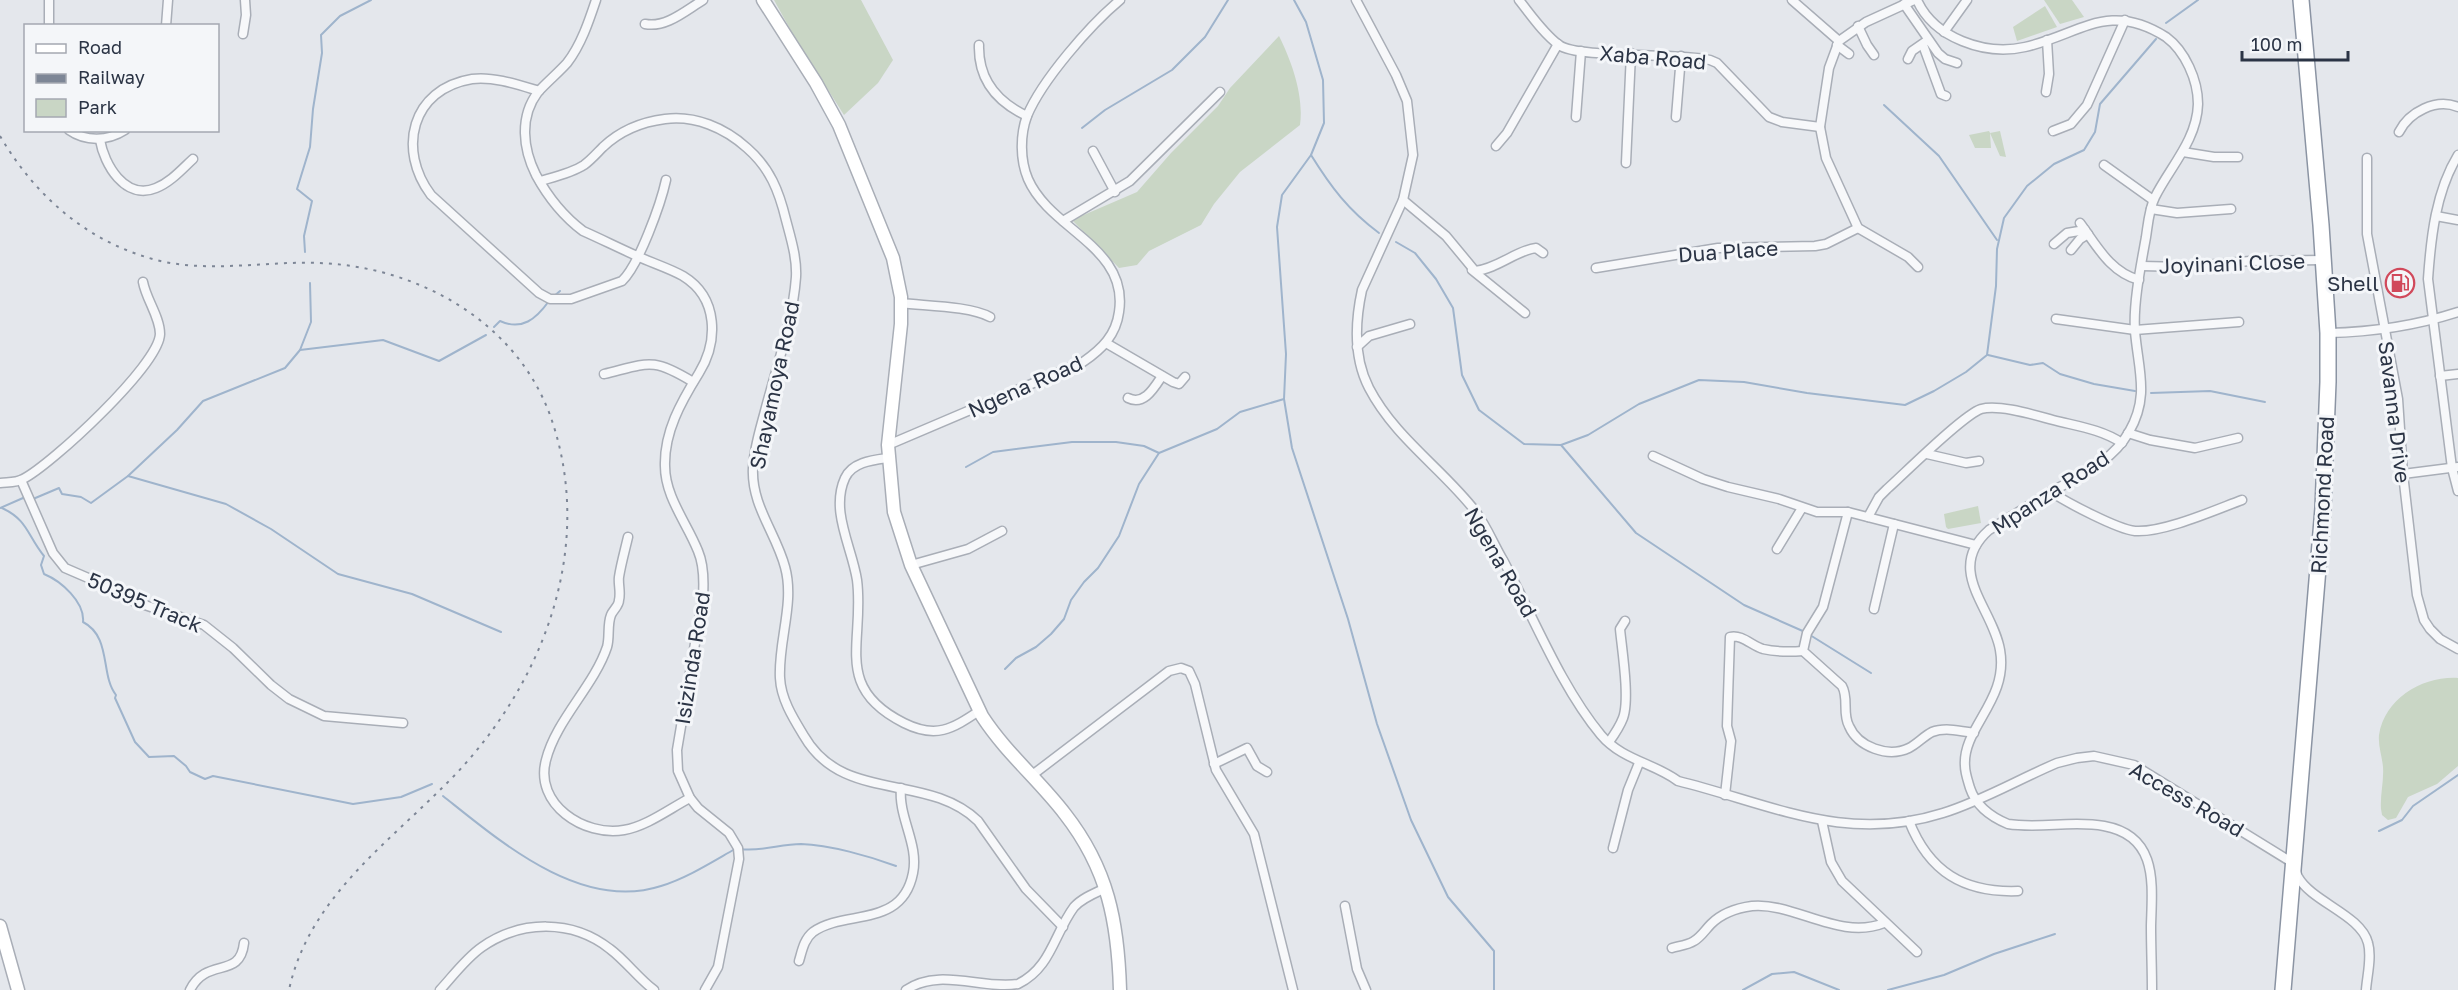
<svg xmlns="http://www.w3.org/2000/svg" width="2458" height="990" viewBox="0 0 2458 990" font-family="'Golos Text',sans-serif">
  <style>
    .green { fill: #c9d6c5 }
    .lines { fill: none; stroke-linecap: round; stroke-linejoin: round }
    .stream { stroke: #9fb4cc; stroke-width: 2 }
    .street-casing { stroke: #a9aeb7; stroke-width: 11 }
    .secondary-casing { stroke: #a9aeb7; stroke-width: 15 }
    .highway-casing { stroke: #8b94a3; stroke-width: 18 }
    .street { stroke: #f7f8fa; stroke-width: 8 }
    .secondary { stroke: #fff; stroke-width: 12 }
    .highway { stroke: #fff; stroke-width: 15 }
    .rail { stroke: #7d8696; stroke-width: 2; stroke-dasharray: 3 6; stroke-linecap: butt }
    .labels { text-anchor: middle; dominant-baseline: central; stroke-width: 6; stroke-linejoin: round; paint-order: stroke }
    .street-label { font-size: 21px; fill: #2b3445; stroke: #f4f6f9 }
    .poi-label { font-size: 21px; fill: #2b3445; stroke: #f4f6f9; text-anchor: end }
  </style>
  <rect width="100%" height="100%" fill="#e4e7ec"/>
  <g class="green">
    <path d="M774 0H861L893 60 878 83 844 115 795 38Z"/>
    <path d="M2044 0H2072L2084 17 2060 24Z"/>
    <path d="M2045 6 2057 27 2017 41 2013 27Z"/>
    <path d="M1279 36C1292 62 1304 96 1300 125L1240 172 1214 204 1201 225 1149 251 1137 265 1119 268 1072 220 1137 192 1171 153 1218 106 1230 88Z"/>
    <path d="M1989 131 1990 133 2000 131 2006 157 2000 156 1990 133 1991 148H1975L1969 135Z"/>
    <path d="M1978 506 1981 523 1948 529 1946 527 1944 514Z"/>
    <path d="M2458 678V766L2437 784 2408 797 2396 818 2388 820 2382 815 2381 809C2380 795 2384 781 2383 767 2382 756 2378 746 2379 735 2385 698 2423 676 2458 678Z"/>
  </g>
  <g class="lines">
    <g class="stream">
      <path d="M1294 0 1306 22 1323 80 1324 123 1311 155 1282 195 1277 227 1286 354 1284 399 1292 448 1348 619 1377 724 1411 820 1448 897 1494 951V990"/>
      <path d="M2166 23 2198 0"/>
      <path d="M1884 105 1939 156 1997 240"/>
      <path d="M1082 128 1105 110 1172 70 1205 37 1228 0"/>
      <path d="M1311 155C1331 187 1348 210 1379 233"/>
      <path d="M1396 242 1415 253 1436 279 1453 308 1462 375 1479 410 1524 444 1561 445 1588 435 1639 404 1699 380 1744 382 1807 393 1905 405 1934 391 1966 372 1987 355 1996 286 1997 249 2004 218 2027 186 2054 164 2084 150 2095 132 2100 104 2156 39"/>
      <path d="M305 252 304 236 312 201 297 189 310 147 313 109 322 53 321 35 340 16 371 0"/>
      <path d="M553 297 560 291"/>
      <path d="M494 327 500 321C522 331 536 319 549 301"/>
      <path d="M300 350 311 322 310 283"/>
      <path d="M1988 355 2030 365 2043 363 2060 374 2094 384 2135 391"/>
      <path d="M2151 393 2210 391 2265 402"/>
      <path d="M1561 445 1636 533 1744 605 1805 632"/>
      <path d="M966 467 993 452 1072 442H1116L1144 446 1159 453"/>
      <path d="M128 476 226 504 271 529 338 574 412 594 501 632"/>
      <path d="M33 499 59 488 62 494 81 497 91 503 128 476 177 430 203 401 285 368 300 350 383 340 439 361 486 335"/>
      <path d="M0 508 23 498 27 499"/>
      <path d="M2 508C28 520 27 535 44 556L41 565 44 574C61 581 85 602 83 622 112 637 100 675 116 695L115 698 135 742 149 757 174 756 186 766 190 772 205 779 213 776 353 804 401 797 432 784"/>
      <path d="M1810 635 1871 673"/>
      <path d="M1005 669 1016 658 1036 647 1051 634 1064 619 1071 600 1084 582 1098 568 1119 536 1139 484 1159 453 1217 429 1240 412 1284 399"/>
      <path d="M443 796C501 842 581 912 661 886 687 878 712 862 735 849"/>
      <path d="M2379 831 2402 820 2413 806 2458 775"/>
      <path d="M740 849C762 852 780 844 801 844 830 845 869 856 896 866"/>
      <path d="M1743 990 1772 974 1794 972 1839 990"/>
      <path d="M1888 990 1944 975 1994 954 2055 934"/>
    </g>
    <g class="street-casing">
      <g id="street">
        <path d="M49 0V26"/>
        <path d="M596 0C589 21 581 45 567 63 558 73 547 82 538 92 519 117 523 149 536 175 548 197 563 216 583 231 601 239 619 248 637 256 652 263 669 268 683 276 719 298 718 342 699 373 681 402 664 432 665 466 665 497 687 523 698 551 704 565 704 581 703 596L677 750 678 771 690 798 698 808 729 833 738 848 739 859 718 967 705 990"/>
        <path d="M1356 0 1396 75 1407 101 1413 155 1403 200 1362 290C1355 322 1354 359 1369 388 1395 438 1443 469 1476 512 1487 527 1494 545 1503 560 1533 616 1561 687 1601 735 1622 760 1654 763 1678 781 1771 804 1845 844 1943 813 1982 801 2019 779 2057 763L2077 758 2094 756 2134 765 2293 863C2295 867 2296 873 2298 877 2312 902 2361 915 2368 943 2372 957 2367 976 2366 990"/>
        <path d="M1519 0C1531 15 1543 33 1559 45 1578 59 1678 52 1710 60L1717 63 1769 117 1782 122 1820 127"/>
        <path d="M1792 0 1839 41"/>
        <path d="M1914 0 1866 22 1839 41 1829 68 1820 127 1826 158 1858 228 1908 257 1918 267"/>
        <path d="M1917 0C1934 38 1985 56 2025 47 2079 35 2108 0 2166 37 2185 51 2198 80 2198 104 2197 140 2170 167 2155 197 2149 209 2148 224 2146 237 2141 265 2133 303 2135 331 2138 369 2150 396 2129 432 2112 462 2079 476 2051 492 2030 505 2010 517 1989 530 1944 570 1993 608 2000 650 2009 700 1962 728 1965 766 1965 773 1968 781 1970 788 1976 806 1991 817 2008 824 2040 829 2073 820 2104 826 2159 836 2152 885 2151 926 2151 947 2152 969 2152 990"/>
        <path d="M1904 4 1938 53 1945 59 1957 63"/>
        <path d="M645 24C666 28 685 11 703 0"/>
        <path d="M166 26 168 0"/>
        <path d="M1858 26 1867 45 1874 55"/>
        <path d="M1944 32 1967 0"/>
        <path d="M243 34 246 15 245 0"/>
        <path d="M979 45C978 80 997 102 1027 116"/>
        <path d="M1837 45 1849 54"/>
        <path d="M1923 45 1941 94 1946 96"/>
        <path d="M1908 59 1912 51 1925 42"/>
        <path d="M539 91C519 85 493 76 472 79 411 89 397 150 431 195L539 293 550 299H571L622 281C639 265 661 203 666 180"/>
        <path d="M2046 92 2049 74 2047 40"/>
        <path d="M1576 117 1581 51"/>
        <path d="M1676 117 1681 56"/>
        <path d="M69 130C86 142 108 141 125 130"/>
        <path d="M2053 131 2071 124 2087 105 2125 20"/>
        <path d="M2399 132C2409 112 2436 98 2458 107"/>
        <path d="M100 140C104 164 125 201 156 188 171 182 182 169 193 159"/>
        <path d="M1496 146 1507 133 1558 44"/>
        <path d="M1093 151 1115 192"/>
        <path d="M2183 152 2214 157H2238"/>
        <path d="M2458 155C2436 191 2431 236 2428 279L2452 468 2458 491"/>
        <path d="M2367 158V234L2398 399 2403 474 2417 595 2424 620 2430 629 2440 639 2458 649"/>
        <path d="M1626 163 1631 53"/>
        <path d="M2104 165 2153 200"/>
        <path d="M540 181C554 177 572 173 584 165 591 160 597 153 603 147 621 130 641 122 665 119 695 115 725 128 747 148 770 168 779 191 786 220 791 239 797 258 796 277 793 320 776 369 765 411 760 430 754 448 753 468 751 505 776 533 785 567 795 603 778 641 780 678 781 699 793 718 804 736 843 804 927 772 978 821L1026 889 1063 927"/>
        <path d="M1403 200 1446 236 1475 271C1497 269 1517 250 1536 248L1543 253"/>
        <path d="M2151 209 2177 213 2231 209"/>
        <path d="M2436 216 2458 220"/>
        <path d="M1063 221 1130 181 1220 92"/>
        <path d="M2080 223C2097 246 2110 272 2139 280"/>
        <path d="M2054 244 2067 233 2085 230"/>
        <path d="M2071 250 2080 239 2088 234"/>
        <path d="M2142 266 2184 267 2250 261 2323 260"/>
        <path d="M1596 268 1718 248 1815 246 1826 244 1858 228"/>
        <path d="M1472 270 1525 313"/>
        <path d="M901 303C926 306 970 306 990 317"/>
        <path d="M2056 319 2135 330 2239 322"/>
        <path d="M2328 333C2373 332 2415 326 2458 312"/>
        <path d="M1106 343 1173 382 1179 384 1185 377"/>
        <path d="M1357 347 1369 336 1410 324"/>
        <path d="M604 374C649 363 652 357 693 382"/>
        <path d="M2440 376 2458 374"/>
        <path d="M1128 398C1144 406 1154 388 1162 376"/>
        <path d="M2128 433 2150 440 2195 448 2238 438"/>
        <path d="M888 445 1083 362C1102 349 1116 335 1119 312 1129 247 1050 230 1028 179 1020 160 1020 135 1027 116 1042 80 1090 25 1120 0"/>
        <path d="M1927 454 1966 463 1979 461"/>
        <path d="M1653 456 1703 479 1728 487 1779 499 1817 512H1848L1976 545"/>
        <path d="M888 458C873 460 852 462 845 478 830 511 852 547 857 580 865 642 832 687 904 723 936 739 952 729 979 711"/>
        <path d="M2403 474 2458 467"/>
        <path d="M21 480 53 553 65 568 109 587 133 601 204 625 233 648 271 685 289 699 324 716 403 723"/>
        <path d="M0 483C7 482 16 483 23 479 51 465 159 365 160 334 160 317 146 299 143 282"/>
        <path d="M2051 492C2068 503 2117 529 2135 531 2163 533 2215 510 2242 500"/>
        <path d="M1848 512 1823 607 1807 633 1803 651 1842 686C1849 698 1842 713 1849 726 1858 747 1888 758 1909 748 1917 744 1924 736 1932 732 1945 727 1961 731 1974 733"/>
        <path d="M1868 517 1879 497 1887 489C1905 473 1963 415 1981 409 1999 404 2034 415 2053 420 2076 426 2101 429 2122 443"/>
        <path d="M628 537C625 550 621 564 619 577 618 584 621 592 619 600 619 606 613 610 611 615 607 625 610 637 607 647 594 686 556 720 546 760 534 804 584 837 624 830 647 826 669 809 690 798"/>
        <path d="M1777 549 1802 508"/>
        <path d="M911 565 968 549 1002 531"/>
        <path d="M1874 609 1894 524"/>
        <path d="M1609 742C1614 735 1620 726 1623 718 1630 699 1622 650 1620 629L1625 621"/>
        <path d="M1214 764 1247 748 1257 766 1267 772"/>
        <path d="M1031 776 1169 671 1181 668 1189 671 1195 684 1216 770 1254 834 1293 990"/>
        <path d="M1725 795 1731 741 1727 726 1730 637C1742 634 1752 646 1763 649 1776 652 1790 652 1803 651"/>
        <path d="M1822 821 1831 862 1842 881 1917 952"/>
        <path d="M1909 821C1929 872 1964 893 2018 891"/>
        <path d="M1613 848 1628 790 1639 763"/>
        <path d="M1345 906 1357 969 1366 990"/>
        <path d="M1672 948C1679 946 1688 945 1694 941 1701 937 1705 930 1711 924 1722 913 1737 908 1752 906 1794 902 1840 941 1884 923"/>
        <path d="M799 961C802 951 804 939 813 932 845 909 902 929 913 873 919 844 898 817 901 788"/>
        <path d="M190 990C207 956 240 980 244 943"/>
        <path d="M440 990C453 976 466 958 482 947 521 920 572 919 610 949 626 961 638 978 654 990"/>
        <path d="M906 990C940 967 982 990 1018 984 1051 968 1054 934 1074 907 1082 898 1095 893 1106 888"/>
      </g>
    </g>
    <g class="secondary-casing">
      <g id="secondary">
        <path d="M763 0 816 83 839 125 893 258 901 297V324L888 445 894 512 911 565 982 716C1006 753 1039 780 1065 814 1108 869 1118 922 1120 990"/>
        <path d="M0 926 18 990"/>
      </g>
    </g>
    <g class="highway-casing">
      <path id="highway" d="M2283 990 2323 508 2328 382V333L2321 225 2301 0"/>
    </g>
    <use href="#street" class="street"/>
    <use href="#secondary" class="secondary"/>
    <use href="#highway" class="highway"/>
    <path class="rail" d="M0 136C37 199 92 246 165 262 216 272 267 261 318 263 416 266 515 320 550 415 598 549 541 691 444 786 383 847 308 901 289 990"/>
  </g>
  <defs>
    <g id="fuel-ring" transform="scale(1.5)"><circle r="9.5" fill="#f4f6f9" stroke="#d1495b" stroke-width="1.5"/><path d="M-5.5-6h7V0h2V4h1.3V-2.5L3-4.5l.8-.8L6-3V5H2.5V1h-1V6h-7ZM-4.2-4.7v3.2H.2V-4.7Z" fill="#d1495b"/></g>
  </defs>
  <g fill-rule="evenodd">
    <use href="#fuel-ring" x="2400" y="283"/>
  </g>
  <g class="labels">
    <g class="street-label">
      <text transform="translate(1653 57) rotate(5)">Xaba Road</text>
      <text transform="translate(1728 251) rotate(-4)">Dua Place</text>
      <text transform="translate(2232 263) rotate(-2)">Joyinani Close</text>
      <text transform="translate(774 385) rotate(-78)">Shayamoya Road</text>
      <text transform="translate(1025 386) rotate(-24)">Ngena Road</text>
      <text transform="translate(2395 412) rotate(83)">Savanna Drive</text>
      <text transform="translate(2050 492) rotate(-33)">Mpanza Road</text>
      <text transform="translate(2322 495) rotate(-87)">Richmond Road</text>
      <text transform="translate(1501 562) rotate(60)">Ngena Road</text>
      <text transform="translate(145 602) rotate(23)">50395 Track</text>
      <text transform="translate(692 658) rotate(-81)">Isizinda Road</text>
      <text transform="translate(2187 799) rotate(30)">Access Road</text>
    </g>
    <g class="poi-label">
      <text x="2379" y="283">Shell</text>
    </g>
  </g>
  <rect x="24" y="24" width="195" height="108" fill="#f4f6f9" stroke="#a4a8b1" stroke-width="1.5"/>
  <rect x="36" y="44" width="30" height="9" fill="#ffffff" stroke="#a4a8b1" stroke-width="1.5"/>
  <text x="78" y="54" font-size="18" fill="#2b3445">Road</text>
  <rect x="36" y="74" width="30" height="9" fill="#7d8696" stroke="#a4a8b1" stroke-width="1.5"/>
  <text x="78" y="84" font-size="18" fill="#2b3445">Railway</text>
  <rect x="36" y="99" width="30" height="18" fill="#c9d6c5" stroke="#a4a8b1" stroke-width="1.5"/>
  <text x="78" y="114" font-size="18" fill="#2b3445">Park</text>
  <path d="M2242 51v9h106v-9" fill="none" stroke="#2b3445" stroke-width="3"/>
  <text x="2251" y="51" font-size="18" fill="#2b3445" stroke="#f4f6f9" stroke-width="4.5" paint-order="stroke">100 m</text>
</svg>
